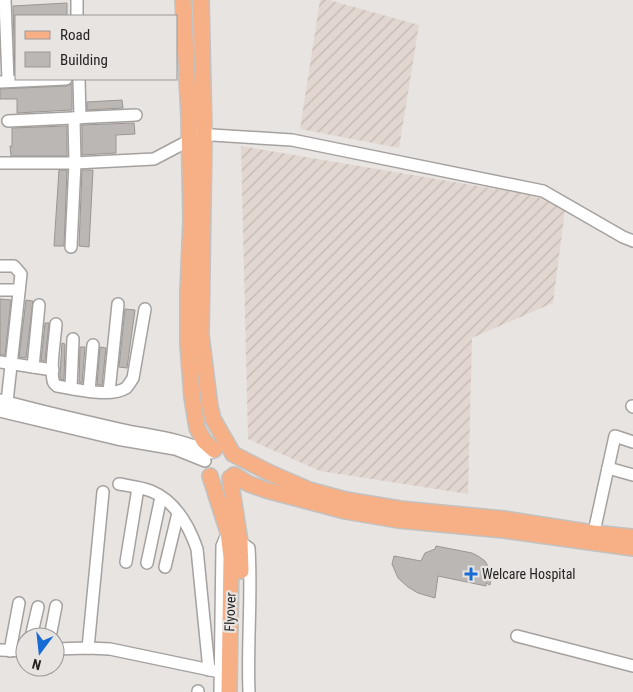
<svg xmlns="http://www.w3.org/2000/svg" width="633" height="692" viewBox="0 0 633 692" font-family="'Roboto Condensed',sans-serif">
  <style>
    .industrial { fill: url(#industrial-furrows) }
    .building { fill: #bbb7b5; stroke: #9a9694 }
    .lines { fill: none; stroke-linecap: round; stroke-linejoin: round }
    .minor-casing { stroke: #a5a19f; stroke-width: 14 }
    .major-casing { stroke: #c2c2c1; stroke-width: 18 }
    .minor { stroke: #fff; stroke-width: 11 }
    .major { stroke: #f7af86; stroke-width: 15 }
    .poi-dot { fill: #166bd4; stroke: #e8e4e2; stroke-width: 2 }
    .labels { text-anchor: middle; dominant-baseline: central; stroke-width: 4.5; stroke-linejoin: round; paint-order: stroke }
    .poi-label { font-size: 14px; fill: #252423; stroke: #e8e4e2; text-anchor: start }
    .street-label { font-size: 14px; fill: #252423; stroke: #e8e4e2 }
  </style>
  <defs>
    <pattern id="industrial-furrows" width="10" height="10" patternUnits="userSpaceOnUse" patternTransform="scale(1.25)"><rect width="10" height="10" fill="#e2d6d0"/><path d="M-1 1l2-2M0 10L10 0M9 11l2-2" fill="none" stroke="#c2b8b2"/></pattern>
  </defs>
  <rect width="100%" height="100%" fill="#e8e4e2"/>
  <g class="industrial">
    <path d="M320 0H329L419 25 399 148 300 129Z"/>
    <path d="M241 146 536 196 565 210 553 303 472 338 468 494 320 471 248 439Z"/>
  </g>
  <g class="building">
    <path d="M67 3V16H16L15 74 13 6Z"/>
    <path d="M72 84V110L17 113V99H0V89L66 86Z"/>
    <path d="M122 100 123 108 87 110V102Z"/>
    <path d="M134 123 135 134 116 135V153L82 155V125Z"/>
    <path d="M67 126V156H11L10 146H12V128Z"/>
    <path d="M59 170H67L64 246H54Z"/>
    <path d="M82 170H93L89 247 79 246Z"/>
    <path d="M0 299 11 300 5 355H0Z"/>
    <path d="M26 300 33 301 26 358 19 357Z"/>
    <path d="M125 309 135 310 127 368 119 367Z"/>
    <path d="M45 323H49L45 361H41Z"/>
    <path d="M62 343 65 344 64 380 60 379V374Z"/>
    <path d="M80 347H85L82 383 79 382Z"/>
    <path d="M100 347 106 348 102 385H97Z"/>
    <path d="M436 546 472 553 478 556 485 561 492 573 490 585 486 583V586L438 576 435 598 418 593 408 587 398 578 392 564 394 556 421 561 425 553 435 549Z"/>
  </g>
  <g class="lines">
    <g class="minor-casing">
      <g id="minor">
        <path d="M5 0 8 81"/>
        <path d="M77 16V0"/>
        <path d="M79 79 80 118"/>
        <path d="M0 82 66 79"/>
        <path d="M8 121 136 115"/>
        <path d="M196 134 292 140 543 191 623 237 633 241"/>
        <path d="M0 163H75L154 159 190 140"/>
        <path d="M71 247 75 163 74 118"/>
        <path d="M0 266H14L21 274 7 402"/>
        <path d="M0 290H19"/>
        <path d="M56 324C55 339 50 367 53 380 53 383 55 384 57 386 74 389 111 398 126 388 129 385 131 381 133 378L145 309"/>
        <path d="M0 362 53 370"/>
        <path d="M33 367 39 305"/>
        <path d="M71 388 73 339"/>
        <path d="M89 391 93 345"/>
        <path d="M109 392 118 304"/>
        <path d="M0 400C39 411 79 420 119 429 150 436 181 438 210 453"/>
        <path d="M632 406 633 407"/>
        <path d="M0 411 117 439 175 449 205 461"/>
        <path d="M608 468 633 475"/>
        <path d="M119 484C130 486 141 487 151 491 175 501 189 526 197 549L209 670"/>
        <path d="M592 541 615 436 633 442"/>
        <path d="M240 542 249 548C252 596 247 644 249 692"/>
        <path d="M126 562 138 488"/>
        <path d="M147 563 161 497"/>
        <path d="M165 567 178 513"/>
        <path d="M517 636 633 666"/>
        <path d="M31 637 38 607"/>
        <path d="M50 637 56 606"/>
        <path d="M88 648 103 492"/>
        <path d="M55 649 88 648 110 649 220 672"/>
        <path d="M0 650 25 651"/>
        <path d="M10 651 19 603"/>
        <path d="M198 692V691"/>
        <path d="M220 692 222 546 228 532"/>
      </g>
    </g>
    <g class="major-casing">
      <g id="major">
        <path d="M183 0 189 117 191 220 188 291V345L192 397 197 428 204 441 214 450"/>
        <path d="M201 0 204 134 201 335 210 407 213 419 233 454 270 473 309 490 346 500 400 509 504 519 593 533 633 537"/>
        <path d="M234 475 249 484 266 490 345 511 398 520 504 530 633 548"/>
        <path d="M210 476 228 532 231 557 229 692"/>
        <path d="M230 478 240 542 241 571"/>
      </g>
    </g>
    <use href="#minor" class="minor"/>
    <use href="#major" class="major"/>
  </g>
  <path class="poi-dot" d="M468.5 566.5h5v5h5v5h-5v5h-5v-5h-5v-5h5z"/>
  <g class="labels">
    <g class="poi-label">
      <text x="482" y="574">Welcare Hospital</text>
    </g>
    <g class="street-label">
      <text transform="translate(230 612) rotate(-88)">Flyover</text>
    </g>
  </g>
  <rect x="15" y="15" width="162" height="65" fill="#e8e4e2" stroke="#9a9796"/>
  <rect x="25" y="31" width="25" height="8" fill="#f7af86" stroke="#9a9796"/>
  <text x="60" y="40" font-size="15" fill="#252423">Road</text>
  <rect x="25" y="52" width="25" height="15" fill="#bbb7b5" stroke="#9a9796"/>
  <text x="60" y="65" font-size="15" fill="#252423">Building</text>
  <g transform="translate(40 652) rotate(195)"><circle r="24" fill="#e8e4e2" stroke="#9a9796"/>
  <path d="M0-4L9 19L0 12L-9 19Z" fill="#166bd4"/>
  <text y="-8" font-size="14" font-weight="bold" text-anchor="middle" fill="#252423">N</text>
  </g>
</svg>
